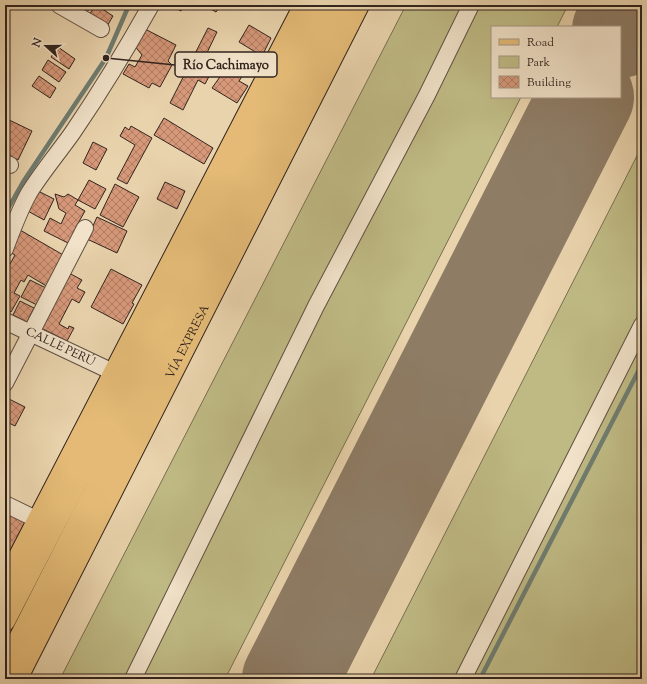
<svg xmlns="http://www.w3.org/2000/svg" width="647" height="684" viewBox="0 0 647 684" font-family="'Sorts Mill Goudy',serif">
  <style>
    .green { fill: #bfba84; stroke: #786f51 }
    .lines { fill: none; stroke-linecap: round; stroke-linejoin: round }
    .stream { stroke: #6f7d71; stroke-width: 4.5 }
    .runway { stroke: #8e7c65; stroke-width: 96 }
    .building { fill: url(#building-cross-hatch); stroke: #32241e }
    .minor-casing { stroke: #605042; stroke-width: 18 }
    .major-casing { stroke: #32241e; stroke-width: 22 }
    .minor { stroke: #f1e2c9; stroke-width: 16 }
    .major { stroke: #e4ba76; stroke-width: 20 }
    .labels { text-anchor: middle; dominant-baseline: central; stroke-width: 3.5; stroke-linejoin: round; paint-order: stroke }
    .street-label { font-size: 12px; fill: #32241e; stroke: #f1e2c9 }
    .leader { fill: none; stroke: #32241e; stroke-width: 1.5 }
    .callout-dot { fill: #32241e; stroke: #f1e2c9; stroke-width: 1.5 }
    .callout { fill: #f1e2c9; stroke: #32241e; stroke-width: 1.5 }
    .callout-label { font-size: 13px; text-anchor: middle; font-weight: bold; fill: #32241e }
  </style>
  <defs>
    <pattern id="building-cross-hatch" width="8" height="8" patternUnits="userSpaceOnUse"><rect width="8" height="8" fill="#d69879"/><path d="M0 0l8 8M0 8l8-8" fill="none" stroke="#ae7c63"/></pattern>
  </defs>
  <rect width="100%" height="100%" fill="#e9d3ac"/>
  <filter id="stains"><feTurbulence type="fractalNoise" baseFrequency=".005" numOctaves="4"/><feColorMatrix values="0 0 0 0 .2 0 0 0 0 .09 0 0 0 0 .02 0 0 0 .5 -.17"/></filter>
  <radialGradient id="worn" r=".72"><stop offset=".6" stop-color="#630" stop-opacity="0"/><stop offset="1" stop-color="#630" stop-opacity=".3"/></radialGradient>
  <g class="green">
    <path d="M406 5H568L557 27H492V97H521L225 679H60Z"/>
    <path d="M642 146V679H371Z"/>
  </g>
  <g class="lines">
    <g class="stream">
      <path d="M5 214 23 182 106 58 129 5"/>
      <path d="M480 679 642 364"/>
    </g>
    <g class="runway">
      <path d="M620 30 633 5"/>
      <path d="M290 679 586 97"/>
    </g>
  </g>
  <g class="building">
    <path d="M70 5H92L85 15Z"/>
    <path d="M96 5 113 16 106 28 88 16Z"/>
    <path d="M170 5H184L181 11Z"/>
    <path d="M204 5H221L216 12Z"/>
    <path d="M249 25 271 38 262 56 239 42Z"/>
    <path d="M143 28 176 45 168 61 172 65 160 87 152 83 149 88 123 74 129 64 135 67 142 55 134 45Z"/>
    <path d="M208 28 217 32 204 59 205 65 213 69 205 84 198 80 183 110 170 103Z"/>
    <path d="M58 47 75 59 69 69 51 57Z"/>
    <path d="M227 55 244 66 241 70 245 72 239 81 248 86 237 103 212 88 222 74 217 71Z"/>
    <path d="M48 60 66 72 59 82 42 70Z"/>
    <path d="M39 76 56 88 50 98 32 86Z"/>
    <path d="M5 118 32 131 18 160 5 153Z"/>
    <path d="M164 118 213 148 204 164 154 135Z"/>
    <path d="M131 126 152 138 127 184 117 179 135 145 120 136 125 127 129 130Z"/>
    <path d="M93 142 107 149 96 170 83 163Z"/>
    <path d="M89 180 106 189 95 209 78 200Z"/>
    <path d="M165 182 185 191 177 209 157 199Z"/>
    <path d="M115 184 139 197 123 227 100 215Z"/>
    <path d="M36 190 54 199 44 220 26 210Z"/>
    <path d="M55 194 64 197 68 194 78 200 75 205 85 211 76 227 78 229 70 244 44 231 50 218 61 224 66 213 59 209Z"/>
    <path d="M97 217 127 231 117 253 87 239Z"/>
    <path d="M20 230 65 256 48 287 28 275 24 282 21 280 14 293 20 296 11 312 5 309V273L15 255 8 251Z"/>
    <path d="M111 269 142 285 132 303 134 304 123 324 91 307Z"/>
    <path d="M69 273 82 280 77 288 85 292 79 303 72 299 59 324 68 329 69 326 74 328 67 341 41 328Z"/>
    <path d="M30 280 46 288 37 305 21 297Z"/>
    <path d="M20 301 34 308 27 322 13 315Z"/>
    <path d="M5 397 25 407 15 426 5 421Z"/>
    <path d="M5 511 29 520 5 563Z"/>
  </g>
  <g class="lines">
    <g class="minor-casing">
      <g id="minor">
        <path d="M59 5 101 29"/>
        <path d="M5 163 10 165"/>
        <path d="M5 249C12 230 19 211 29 193 42 172 59 152 73 132 101 91 127 48 151 5"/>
        <path id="s1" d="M5 321 115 373"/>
        <path d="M5 383 85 228"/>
        <path d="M5 504 38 520"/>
        <path d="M133 679 316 306 427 95 471 5"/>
        <path d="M463 679 642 325"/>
      </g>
    </g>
    <g class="major-casing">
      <g id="major">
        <path d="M5 583 304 5"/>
        <path d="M5 621 324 5"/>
        <path d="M5 666 342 5"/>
        <path id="s2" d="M17 679 359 5"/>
      </g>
    </g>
    <use href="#minor" class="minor"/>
    <use href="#major" class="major"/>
  </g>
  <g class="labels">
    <g class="street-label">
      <text stroke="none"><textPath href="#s2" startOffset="378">VÍA EXPRESA</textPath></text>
      <text stroke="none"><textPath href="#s1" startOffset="61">CALLE PERÚ</textPath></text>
    </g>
  </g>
  <path class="leader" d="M106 58L175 65"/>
  <circle class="callout-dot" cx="106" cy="58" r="4"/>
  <rect class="callout" x="175" y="52" width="102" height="25" rx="4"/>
  <g class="callout-label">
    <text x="226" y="69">Río Cachimayo</text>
  </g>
  <rect width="647" height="684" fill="none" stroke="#e9d3ac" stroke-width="20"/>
  <rect x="6" y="6" width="635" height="672" fill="none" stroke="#32241e" stroke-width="2"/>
  <rect x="10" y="10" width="627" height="664" fill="none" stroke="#32241e"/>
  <rect x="491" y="26" width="130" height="72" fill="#f1e2c9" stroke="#a59685"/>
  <rect x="499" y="39" width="20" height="6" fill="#e4ba76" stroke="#a59685"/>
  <text x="527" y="46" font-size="12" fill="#32241e">Road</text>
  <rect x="499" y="56" width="20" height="12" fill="#bfba84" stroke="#a59685"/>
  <text x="527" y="66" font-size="12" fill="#32241e">Park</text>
  <rect x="499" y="76" width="20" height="12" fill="url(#building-cross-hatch)" stroke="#a59685"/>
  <text x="527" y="86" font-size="12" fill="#32241e">Building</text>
  <g transform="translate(46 46) rotate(291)" stroke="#f1e2c9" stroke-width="3" paint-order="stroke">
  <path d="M0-3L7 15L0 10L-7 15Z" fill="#32241e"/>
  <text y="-6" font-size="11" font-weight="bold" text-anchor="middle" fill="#32241e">N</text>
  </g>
  <rect width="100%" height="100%" filter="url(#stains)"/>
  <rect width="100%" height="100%" fill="url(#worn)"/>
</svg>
